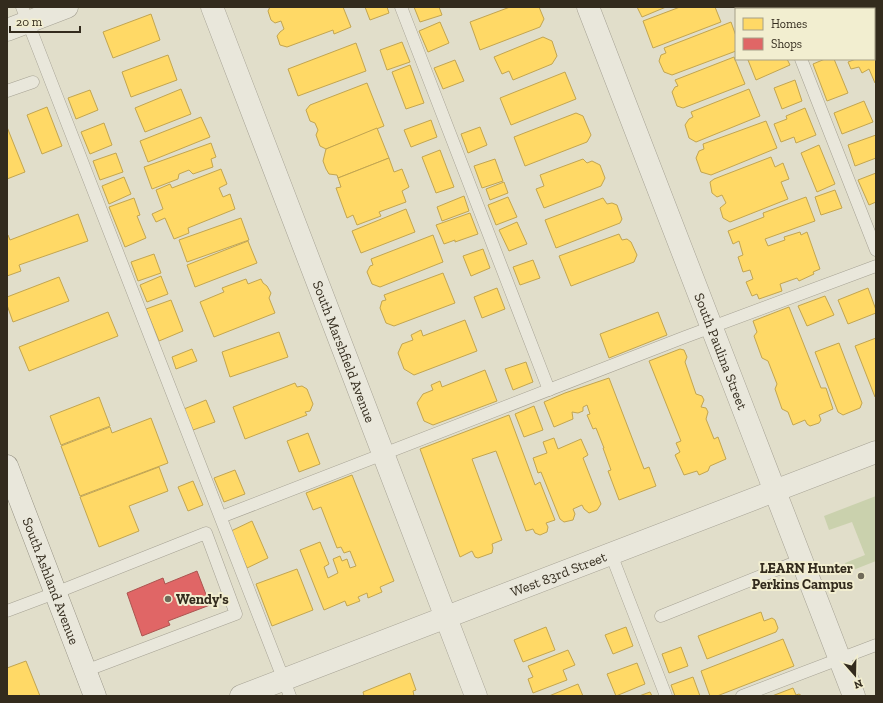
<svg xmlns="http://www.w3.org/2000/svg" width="883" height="703" viewBox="0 0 883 703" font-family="'Zilla Slab',serif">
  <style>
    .green { fill: #cad1ad }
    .homes { fill: #ffd966; stroke: #c2a550 }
    .shops { fill: #e06666; stroke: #ac5450 }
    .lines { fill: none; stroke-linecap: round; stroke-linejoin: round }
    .service-casing { stroke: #a6a294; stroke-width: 13 }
    .minor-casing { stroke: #a6a294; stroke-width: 23 }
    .tertiary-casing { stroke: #a6a294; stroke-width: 23 }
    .secondary-casing { stroke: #959183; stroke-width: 23 }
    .service { stroke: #e9e7db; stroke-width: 12 }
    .minor { stroke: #e9e7db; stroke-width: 22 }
    .tertiary { stroke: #e9e7db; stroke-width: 22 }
    .secondary { stroke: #e9e7db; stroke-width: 22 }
    .poi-dot { fill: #706a5a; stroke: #f2eed0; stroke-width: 1.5 }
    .labels { text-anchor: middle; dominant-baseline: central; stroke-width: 4; stroke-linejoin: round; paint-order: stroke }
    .street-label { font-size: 14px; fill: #332b1d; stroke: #f2eed0 }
    .poi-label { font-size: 14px; font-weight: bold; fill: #332b1d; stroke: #f2eed0; text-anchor: end }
  </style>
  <rect width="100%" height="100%" fill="#e1deca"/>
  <path class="green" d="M876 496V561L848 572 845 563 865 555 852 522 829 530 824 516Z"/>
  <g class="homes">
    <path d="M270 7H343L351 27 334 34 333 30 287 47 280 45 277 36 280 32 284 29 281 21 275 23 271 20 268 11Z"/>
    <path d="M365 7H387L389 13 370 20Z"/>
    <path d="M414 7H439L442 15 420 22Z"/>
    <path d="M510 7H539L544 19 540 27 480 50 470 22Z"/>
    <path d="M637 7H666L642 17Z"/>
    <path d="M680 7H715L721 22 653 48 643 21Z"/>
    <path d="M743 7H761L756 9H744Z"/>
    <path d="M788 7H812L813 9H789Z"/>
    <path d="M843 7H876V22L874 23V9H844Z"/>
    <path d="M151 14 160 40 113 58 103 32Z"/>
    <path d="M440 22 449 43 428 52 419 31Z"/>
    <path d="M731 22 736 36V51L672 75 664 72 659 61 661 55 666 53 664 48Z"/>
    <path d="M874 36 875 38 876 37V83H875L869 69 862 73 859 67 851 69 848 62 856 59H874Z"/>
    <path d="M543 37 552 41 557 56 552 64 513 80 509 71 502 74 494 57Z"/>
    <path d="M402 42 410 62 387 70 380 50Z"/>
    <path d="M356 43 366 71 298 96 288 69Z"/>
    <path d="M168 55 177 80 131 97 122 72Z"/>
    <path d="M734 57 745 84 683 108 677 106 672 92 675 87 678 86 675 80Z"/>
    <path d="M750 59H787L790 65 756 80 748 60Z"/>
    <path d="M825 59H834L848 93 827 101 813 64Z"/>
    <path d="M455 60 464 81 443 89 434 68Z"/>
    <path d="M410 65 424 103 406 109 392 72Z"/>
    <path d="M565 72 576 99 511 125 500 98Z"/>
    <path d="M795 80 802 101 782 109 774 88Z"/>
    <path d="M367 83 384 126 326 149 320 146 316 135 318 130 315 123 310 121 306 110 310 105Z"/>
    <path d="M181 89 191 114 145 132 135 108Z"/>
    <path d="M749 89 760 116 696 142 689 138 685 125 689 119 693 117 691 112Z"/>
    <path d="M90 90 98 110 76 119 68 98Z"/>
    <path d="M864 101 873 122 842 134 834 113Z"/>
    <path d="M47 107 62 146 42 154 27 115Z"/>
    <path d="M805 108 816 135 796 143 794 137 781 142 774 124 787 119 786 116Z"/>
    <path d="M576 113 583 116 591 135 587 142 525 166 514 137Z"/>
    <path d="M201 117 210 137 148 162 140 141Z"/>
    <path d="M431 120 437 137 411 147 404 130Z"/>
    <path d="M766 121 777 148 711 175 701 172 696 158 699 151 704 149 703 144Z"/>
    <path d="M104 123 112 145 90 154 81 132Z"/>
    <path d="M7 127 25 172 7 179Z"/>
    <path d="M480 127 487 145 468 153 461 134Z"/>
    <path d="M377 128 389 158 338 178 337 175 329 174 326 169 323 161 326 149Z"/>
    <path d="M876 135V158L855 166 848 145Z"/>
    <path d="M211 143 216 157 211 159 213 167 193 174 189 170 179 174 178 179 152 189 144 167Z"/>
    <path d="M819 145 835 184 817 192 801 153Z"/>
    <path d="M440 150 454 187 436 193 422 157Z"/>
    <path d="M116 153 123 172 100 180 93 161Z"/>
    <path d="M771 157 775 167 783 163 789 179 781 182 788 199 730 222 723 218 720 208 726 203 722 195 717 197 712 193 710 182 714 179Z"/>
    <path d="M389 158 394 172 402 169 409 187 402 191 406 202 379 212 381 216 357 225 353 215 347 218 336 188 341 187 338 178Z"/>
    <path d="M495 159 503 181 482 188 474 166Z"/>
    <path d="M583 159 587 163 592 161 600 165 605 178 601 186 544 208 536 189 544 186 540 175Z"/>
    <path d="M221 169 227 184 219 188 223 197 230 194 235 209 188 228 189 233 174 239 165 218 156 222 152 214 163 209 156 190 170 184 172 188Z"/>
    <path d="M876 173V202L869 205 858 180Z"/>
    <path d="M124 177 131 194 109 204 102 186Z"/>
    <path d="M504 182 508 193 490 200 486 189Z"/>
    <path d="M835 190 842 208 821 215 815 197Z"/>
    <path d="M464 196 469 211 442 221 437 207Z"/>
    <path d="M508 197 517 217 496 225 488 205Z"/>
    <path d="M806 197 815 221 765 239 768 246 785 240 784 237 800 232 801 235 807 232 820 269 813 272 814 274 799 281 797 278 780 284 782 291 759 299 757 294 752 296 746 282 753 279 750 270 743 272 738 257 743 255 739 241 733 244 728 231 764 217 763 213Z"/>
    <path d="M134 198 140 215 137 216 146 238 125 247 109 207Z"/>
    <path d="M603 198 607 204 612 203 617 205 622 219 620 223 556 248 545 220Z"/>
    <path d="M406 209 415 232 361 253 352 231Z"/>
    <path d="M470 213 478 234 455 242V240L444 244 436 225Z"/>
    <path d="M78 214 88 241 19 265 21 271 7 276V236L8 235 10 240Z"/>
    <path d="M241 218 249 240 187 262 179 240Z"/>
    <path d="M517 222 527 244 509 251 499 230Z"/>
    <path d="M619 234 622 240 627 239 631 242 637 255 634 262 571 286 559 256Z"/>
    <path d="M433 235 443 262 380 287 372 284 367 272 370 266 373 265 371 259Z"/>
    <path d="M248 241 257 263 195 287 187 265Z"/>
    <path d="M483 249 490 268 471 276 463 256Z"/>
    <path d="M154 254 161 273 138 281 131 262Z"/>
    <path d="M533 260 540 278 520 285 513 267Z"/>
    <path d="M443 273 455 303 394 326 386 323 380 308 382 301 386 300 384 295Z"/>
    <path d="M161 276 168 294 147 302 140 285Z"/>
    <path d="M59 277 69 301 13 322 7 305V297Z"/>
    <path d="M246 279 248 284 261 279 263 283 267 286 271 293 269 298 275 313 214 337 200 302 224 292 222 288Z"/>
    <path d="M497 288 505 309 482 318 474 297Z"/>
    <path d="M868 288 876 310V313L848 324 838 300Z"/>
    <path d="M825 296 834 315 807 326 798 306Z"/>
    <path d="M171 300 183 331 159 341 146 309Z"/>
    <path d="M789 307 821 388H826L833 409 819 415 821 420 819 423 810 426 807 424 805 420 793 425 788 412 782 409 775 389 777 384 768 361 762 358 754 336 757 332 753 321Z"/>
    <path d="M108 312 118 336 29 371 19 347Z"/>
    <path d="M658 312 667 335 609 358 600 334Z"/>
    <path d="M465 320 477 351 414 375 404 369 398 353 402 344 413 340 411 335 421 330 423 336Z"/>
    <path d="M279 332 288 357 230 377 222 352Z"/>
    <path d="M876 338V397H875L855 346Z"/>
    <path d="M839 343 862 403 860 408 843 415 838 412 815 352Z"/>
    <path d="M192 349 197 361 176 369 172 357Z"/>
    <path d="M680 349 684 350 687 357 685 362 696 394 702 396 704 400 701 407 706 408 708 412 706 419 714 439 718 437 726 459 710 466 708 471 699 475 697 471 684 475 675 455 680 452 676 443 681 441 649 361Z"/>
    <path d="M526 362 533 382 513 390 505 369Z"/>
    <path d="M485 370 497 401 433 425 424 421 417 403 423 394 433 390 431 385 440 381 442 387Z"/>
    <path d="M609 378 644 469 649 467 656 486 619 500 608 471 611 470 603 448H604L596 428 593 429 587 415 590 414 587 405 583 407V411L578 413 572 412 573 419 554 427 544 402 565 393Z"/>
    <path d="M295 383 297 387 302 386 307 389 313 404 310 411 305 412 307 415 245 439 233 407Z"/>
    <path d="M99 397 110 426 61 445 50 416Z"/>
    <path d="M206 400 215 422 193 430 184 409Z"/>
    <path d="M534 406 543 430 524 437 515 414Z"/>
    <path d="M509 415 535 485 540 482 555 520 546 523 548 527 547 532 540 535 535 533 533 529 526 531 496 451 472 459 502 540 492 544 493 548 492 553 478 558 475 557 472 551 460 557 420 449Z"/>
    <path d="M151 418 168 463 80 496 61 446 110 427 112 433Z"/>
    <path d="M308 433 320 464 299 472 287 441Z"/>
    <path d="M554 438 558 449 581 439 588 455 583 458 601 504 597 510 589 513 584 509 582 505 573 509 575 514 573 520 564 522 560 519 541 472 538 473 533 458 547 453 543 442Z"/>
    <path d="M159 467 168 491 129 506 139 531 99 547 80 497Z"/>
    <path d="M235 470 245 494 224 502 214 478Z"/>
    <path d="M352 475 394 581 380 587 382 592 368 598 367 593 358 597 360 601 347 606 345 601 324 610 300 550 320 542 329 564 324 567 328 578 338 573 333 559 340 556 342 561 347 559 350 568 356 566 350 551 344 553 341 547 337 548 321 507 313 510 306 493Z"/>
    <path d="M193 481 203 505 188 511 178 487Z"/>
    <path d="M252 521 268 558 247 568 231 531Z"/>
    <path d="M297 569 313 610 272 626 256 584Z"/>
    <path d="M761 612 764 621 772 618 775 620 778 628 776 632 707 659 698 636Z"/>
    <path d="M546 627 555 650 523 662 514 640Z"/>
    <path d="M626 627 633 646 613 654 605 635Z"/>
    <path d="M783 639 794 666 717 696H710L701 671Z"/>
    <path d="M681 647 688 666 669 673 662 654Z"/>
    <path d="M568 650 575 665 563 670 567 680 533 693 528 679 533 677 528 666Z"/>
    <path d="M26 661 40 696H7V668Z"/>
    <path d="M637 663 645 684 616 696 607 674Z"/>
    <path d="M410 673 416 690 413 691 414 696H364L363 692Z"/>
    <path d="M693 677 700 696H675L671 685Z"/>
    <path d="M578 684 583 696H549Z"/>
    <path d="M793 688 796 695 799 694 802 696H772Z"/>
    <path d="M650 692 652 696H639Z"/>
  </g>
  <path class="shops" d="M197 571 210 605 168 621 170 625 142 636 127 593 163 578 165 584Z"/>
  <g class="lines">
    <g class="service-casing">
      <g id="service">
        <path d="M22 7 290 696"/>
        <path d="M401 7 549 390"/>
        <path d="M781 7 782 9"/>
        <path d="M801 59 876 250"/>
        <path d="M7 91 33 82"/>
        <path d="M221 517 685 337 876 266"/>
        <path d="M611 554 666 696"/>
        <path d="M7 611 55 593 206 533 236 614 85 671"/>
        <path d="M661 616 801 560"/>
        <path d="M742 696 876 645"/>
      </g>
    </g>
    <g class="minor-casing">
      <g id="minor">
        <path id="s1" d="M212 7 476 696"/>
        <path id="s2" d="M588 7 854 696"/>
        <path d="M7 30 67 7"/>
      </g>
    </g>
    <g class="tertiary-casing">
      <g id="tertiary">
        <path id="s3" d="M241 696 876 452"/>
      </g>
    </g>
    <g class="secondary-casing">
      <g id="secondary">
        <path id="s4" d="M7 466 95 696"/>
      </g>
    </g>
    <use href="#service" class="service"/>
    <use href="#minor" class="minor"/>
    <use href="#tertiary" class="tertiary"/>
    <use href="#secondary" class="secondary"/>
  </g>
  <g class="poi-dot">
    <circle cx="861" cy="576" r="4"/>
    <circle cx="168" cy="599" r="4"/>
  </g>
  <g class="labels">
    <g class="street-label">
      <text stroke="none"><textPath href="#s2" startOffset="369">South Paulina Street</textPath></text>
      <text stroke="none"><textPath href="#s1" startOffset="369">South Marshfield Avenue</textPath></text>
      <text stroke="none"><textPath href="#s3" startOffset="340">West 83rd Street</textPath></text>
      <text stroke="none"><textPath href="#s4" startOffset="123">South Ashland Avenue</textPath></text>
    </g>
    <g class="poi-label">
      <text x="853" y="568">LEARN Hunter<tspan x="853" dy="16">Perkins Campus</tspan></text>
      <text x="176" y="599" text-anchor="start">Wendy's</text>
    </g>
  </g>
  <rect width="883" height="703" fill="none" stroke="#332b1d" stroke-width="16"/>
  <rect x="735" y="8" width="140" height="52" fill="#f2eed0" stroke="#a6a088"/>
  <rect x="743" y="18" width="20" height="12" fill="#ffd966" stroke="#a6a088"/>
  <text x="771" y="28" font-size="12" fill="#332b1d">Homes</text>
  <rect x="743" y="38" width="20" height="12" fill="#e06666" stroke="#a6a088"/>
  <text x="771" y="48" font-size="12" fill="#332b1d">Shops</text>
  <g transform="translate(855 675) rotate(160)" stroke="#f2eed0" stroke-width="3" paint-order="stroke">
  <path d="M0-3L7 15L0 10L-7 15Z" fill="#332b1d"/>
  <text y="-6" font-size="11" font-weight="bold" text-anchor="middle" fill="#332b1d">N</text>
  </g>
  <path d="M10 26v6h70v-6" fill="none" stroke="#332b1d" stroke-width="2"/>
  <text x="16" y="26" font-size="12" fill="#332b1d" stroke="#f2eed0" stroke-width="3" paint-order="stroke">20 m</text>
</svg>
